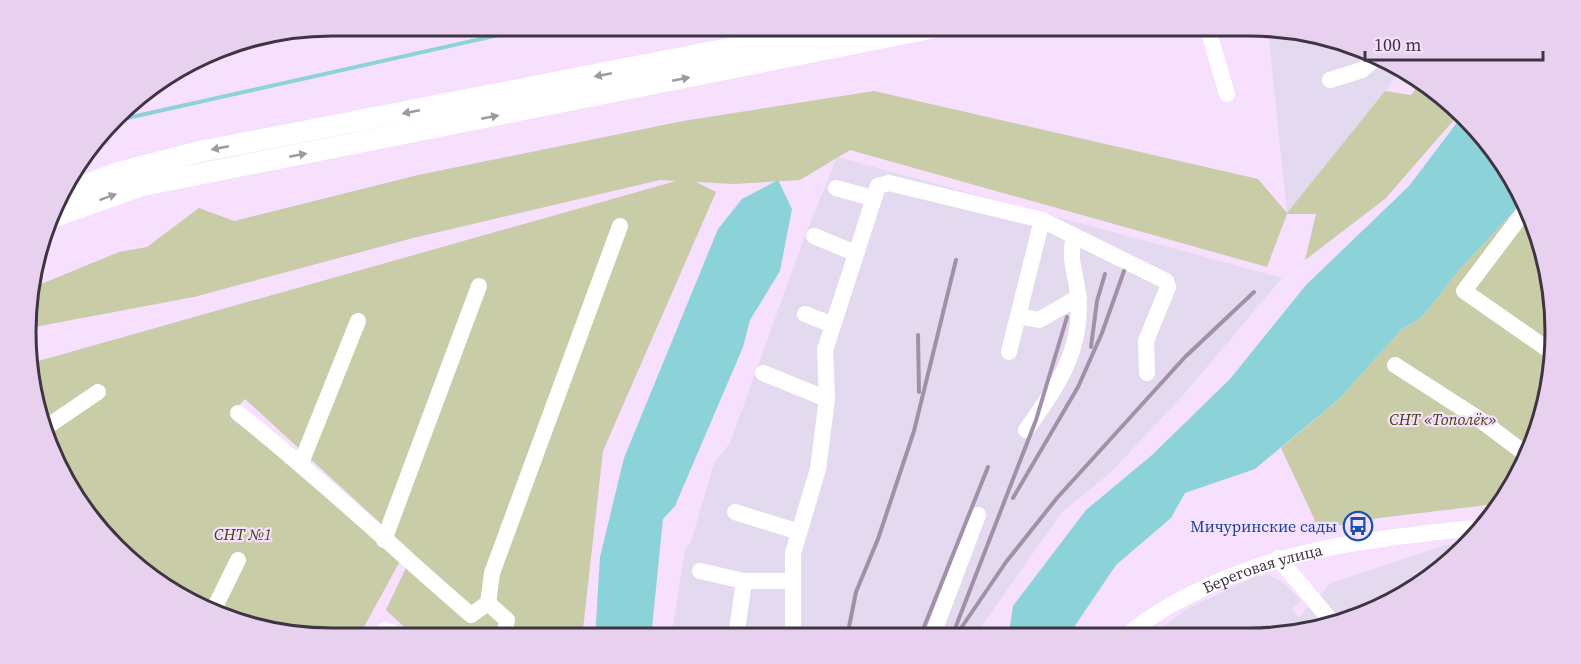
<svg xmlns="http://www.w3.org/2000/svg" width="1581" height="664" viewBox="0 0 1581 664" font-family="'Source Serif 4',serif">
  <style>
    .industrial { fill: #e4daef }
    .green { fill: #c8cca7 }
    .water { fill: #8cd3d9 }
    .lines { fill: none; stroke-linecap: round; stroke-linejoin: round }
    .stream { stroke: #8cd3d9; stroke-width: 4 }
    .minor { stroke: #fff; stroke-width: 16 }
    .major { stroke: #fff; stroke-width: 21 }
    .rail { stroke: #a190a7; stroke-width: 4 }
    .oneway { fill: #9f9aa0 }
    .labels { text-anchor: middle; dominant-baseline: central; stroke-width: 4.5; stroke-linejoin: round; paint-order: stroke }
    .park-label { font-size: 16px; font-style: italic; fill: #444604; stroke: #f7dffe }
    .transit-label { font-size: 16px; fill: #164399; stroke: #f7dffe; text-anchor: end }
    .street-label { font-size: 16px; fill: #3f3542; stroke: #f7dffe }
    .rim { fill: none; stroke: #3f3542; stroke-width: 3 }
  </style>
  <rect width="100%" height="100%" fill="#f7dffe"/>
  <g class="industrial">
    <path d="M1268 29 1347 42 1400 72 1287 214Z"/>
    <path d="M837 157 1282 278 1184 394 1111 472 1062 512 974 637 671 638 685 550 691 542 714 463 730 443 803 241Z"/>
    <path d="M1469 542 1451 563 1384 607 1289 636H1151L1189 608 1255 577 1269 575 1282 582 1301 600 1291 610 1299 617 1331 583 1445 545Z"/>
  </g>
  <g class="green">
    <path d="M1420 83 1451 101 1460 113 1385 199 1305 260 1316 214H1287L1267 267 850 150 800 180 734 184 696 182 716 192 603 451 582 638H416L386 610 413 553 245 399 230 415 400 561 358 638H332L234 622 145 575 67 486 31 391V366L35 362 676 181 660 180 413 238 194 297 29 328V289L119 252 147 247 199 208 234 221 418 175 683 121 874 91 1258 179 1287 213 1385 91 1411 95Z"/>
    <path d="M1521 204 1527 209 1555 312 1539 430 1504 503 1379 518 1319 529 1281 448 1339 399 1402 329 1422 317 1459 270Z"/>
  </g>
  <g class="water">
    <path d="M1462 116 1522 193 1521 204 1459 270 1422 317 1402 329 1339 399 1255 469 1185 493 1171 518 1116 565 1068 636 1003 637 1010 626 1013 606 1086 510 1152 455 1230 379 1306 285 1409 186Z"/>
    <path d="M778 180 792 209 780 271 750 320 743 347 675 506 663 519 651 638H595L600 557 624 458 718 229 742 199Z"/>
  </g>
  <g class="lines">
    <path class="stream" d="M114 121 539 26"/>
    <g class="minor">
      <path d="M1207 26 1227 94"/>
      <path d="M1330 80 1362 70 1376 58"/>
      <path d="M836 188 872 198"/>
      <path d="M1521 197 1525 200"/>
      <path d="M1530 218 1523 213 1464 291 1550 351"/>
      <path d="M814 236 855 253"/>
      <path d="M805 314 833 325"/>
      <path d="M1018 316 1039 320 1079 297"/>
      <path d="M1009 352 1042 220"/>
      <path d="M1395 365 1479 419 1527 455"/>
      <path d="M763 373 827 399"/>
      <path d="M238 413C319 477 393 548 471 615L488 603 492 573 620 226"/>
      <path d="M45 428 98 392"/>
      <path d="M1026 430C1056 389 1084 349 1078 295 1076 271 1068 261 1074 236"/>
      <path d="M301 463 358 321"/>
      <path d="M735 512 799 532"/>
      <path d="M384 540 479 286"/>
      <path d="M1278 558 1333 623"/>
      <path d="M700 571 744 581H793"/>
      <path d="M488 603 507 620 504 638"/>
      <path d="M213 611 238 560"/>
      <path d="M385 630 406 638"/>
      <path id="s1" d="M1127 636C1147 617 1171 604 1196 592 1290 545 1380 539 1482 527"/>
      <path d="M736 637 744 581"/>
      <path d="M793 637V553L818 469 827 399 825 350 878 186 889 183 1042 220 1166 281 1168 287 1146 341 1147 373"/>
      <path d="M932 637 978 515"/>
    </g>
    <g class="major">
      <path d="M61 194 117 173 198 152 845 26"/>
      <path d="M53 217 140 186 942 26"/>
    </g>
    <g class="rail">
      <path d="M918 335 919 392"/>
      <path d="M1091 347 1097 301 1105 274"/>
      <path d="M1013 498 1078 387 1102 333 1124 271"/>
      <path d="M956 626 1036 420 1067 317"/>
      <path d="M847 637 856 592 878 539 914 431 956 260"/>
      <path d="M920 637 988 467"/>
      <path d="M955 637 1006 562 1057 498 1185 357 1254 292"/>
    </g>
  </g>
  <defs><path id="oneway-solid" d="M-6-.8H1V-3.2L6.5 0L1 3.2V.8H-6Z" transform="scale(1.5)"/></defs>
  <g class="oneway">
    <use href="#oneway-solid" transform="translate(603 75) rotate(169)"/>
    <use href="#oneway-solid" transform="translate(681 79) rotate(-11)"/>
    <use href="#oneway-solid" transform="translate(411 112) rotate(169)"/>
    <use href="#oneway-solid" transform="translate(490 117) rotate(-11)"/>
    <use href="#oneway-solid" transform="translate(220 148) rotate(169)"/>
    <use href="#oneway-solid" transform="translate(298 155) rotate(-11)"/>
    <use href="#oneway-solid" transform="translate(108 197) rotate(-20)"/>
  </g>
  <defs>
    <g id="bus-ring" transform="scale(1.5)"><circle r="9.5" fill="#f7dffe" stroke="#1a4fb4" stroke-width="1.5"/><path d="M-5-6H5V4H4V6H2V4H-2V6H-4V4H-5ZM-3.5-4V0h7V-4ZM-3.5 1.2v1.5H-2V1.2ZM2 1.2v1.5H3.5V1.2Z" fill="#1a4fb4"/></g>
  </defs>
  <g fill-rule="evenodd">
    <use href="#bus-ring" x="1358" y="526"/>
  </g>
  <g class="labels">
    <g class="park-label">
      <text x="1443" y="419">СНТ «Тополёк»</text>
      <text x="243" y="534">СНТ №1</text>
    </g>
    <g class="transit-label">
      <text x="1337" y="526">Мичуринские сады</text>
    </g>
    <g class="street-label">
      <text stroke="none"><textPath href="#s1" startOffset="153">Береговая улица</textPath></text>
    </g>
  </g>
  <path d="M0 0H1581V664H0ZM332 36H1249A296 296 0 0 1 1545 332V332A296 296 0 0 1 1249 628H332A296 296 0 0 1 36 332V332A296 296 0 0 1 332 36Z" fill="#e8d1ef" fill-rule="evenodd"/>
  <path class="rim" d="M332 36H1249A296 296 0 0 1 1545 332V332A296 296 0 0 1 1249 628H332A296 296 0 0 1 36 332V332A296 296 0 0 1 332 36Z"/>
  <path d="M1365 51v9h178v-9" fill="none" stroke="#3f3542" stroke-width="3"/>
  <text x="1374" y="51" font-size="18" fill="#3f3542" stroke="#f7dffe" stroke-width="4.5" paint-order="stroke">100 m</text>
</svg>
